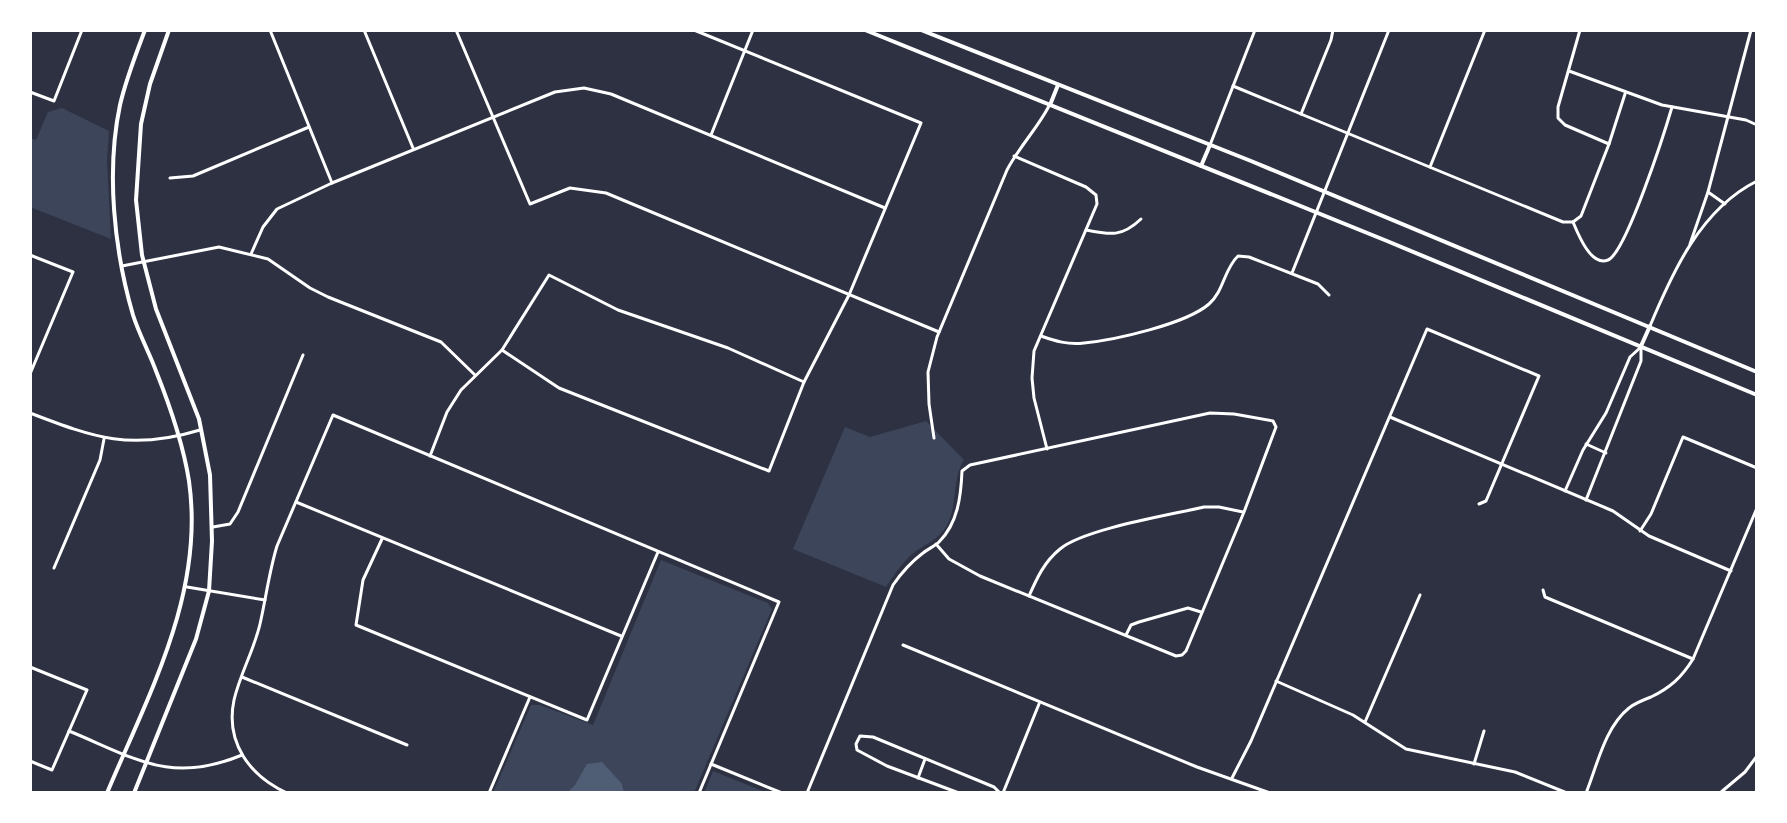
<svg xmlns="http://www.w3.org/2000/svg" width="1787" height="823" viewBox="0 0 1787 823" font-family="Barlow,sans-serif">
  <style>
    .green { fill: #3c4559 }
    .water { fill: #4f5d75 }
    .lines { fill: none; stroke-linecap: round; stroke-linejoin: round }
    .minor { stroke: #fff; stroke-width: 3 }
    .secondary { stroke: #fff; stroke-width: 4 }
  </style>
  <rect width="100%" height="100%" fill="#2d3142"/>
  <g class="green">
    <path d="M62 108 109 131 107 161 111 239 30 207V138L36 140 48 112Z"/>
    <path d="M926 421 964 460C952 477 958 505 947 525 938 542 921 545 909 557 900 566 893 576 886 587L793 549 845 427 870 437Z"/>
    <path d="M661 560 768 603 772 609 694 793H493L531 705H540L593 725Z"/>
    <path d="M713 771 768 793H704Z"/>
  </g>
  <path class="water" d="M602 762 622 784 624 793H567L575 785 587 764Z"/>
  <g class="lines">
    <g class="minor">
      <path d="M270 30 332 183"/>
      <path d="M364 30 413 148"/>
      <path d="M456 30 530 204 570 188 606 193 939 332"/>
      <path d="M1580 30 1558 107V118L1565 125 1609 144"/>
      <path d="M1569 71 1662 105 1746 120 1757 125"/>
      <path d="M1233 86 1563 222H1573"/>
      <path d="M30 92 54 101 82 30"/>
      <path d="M1301 114 1331 40 1333 30"/>
      <path d="M711 135 753 30"/>
      <path d="M1210 145 1255 30"/>
      <path d="M1014 156 1086 187 1096 195 1097 204 1034 351 1032 378 1034 398 1047 449"/>
      <path d="M1430 167 1485 30"/>
      <path d="M170 178 193 176 309 127"/>
      <path d="M1708 192 1725 204"/>
      <path d="M1573 222C1578 234 1591 267 1608 260 1626 253 1665 131 1672 107"/>
      <path d="M1573 222 1581 216 1609 144 1625 94"/>
      <path d="M1086 230C1111 235 1122 237 1141 219"/>
      <path d="M1690 244 1708 192 1751 30"/>
      <path d="M251 254 263 227 277 209 332 183 555 92 584 88 611 94 885 208"/>
      <path d="M30 255 73 272 30 374"/>
      <path d="M122 266 219 247 268 259 310 288 328 297 441 342 475 375"/>
      <path d="M1292 273 1389 30"/>
      <path d="M1650 326C1673 271 1701 209 1757 181"/>
      <path d="M1041 336C1055 341 1068 345 1084 343 1115 340 1186 324 1209 304 1224 291 1224 269 1238 256L1249 257 1318 284 1329 295"/>
      <path d="M502 350 559 388 769 471 804 382 849 295 921 123 694 30"/>
      <path d="M30 413C95 438 131 451 200 430"/>
      <path d="M1390 417 1613 511 1649 536 1731 571"/>
      <path d="M934 438 929 404 928 372 937 337 1007 170C1019 147 1037 129 1049 106"/>
      <path d="M1586 444 1606 453"/>
      <path d="M430 456 447 412 461 390 502 350 549 275 618 310 728 348 804 382"/>
      <path d="M1565 491 1583 450 1606 413 1630 357 1641 347"/>
      <path d="M1586 500 1641 361V347"/>
      <path d="M296 502 621 636"/>
      <path d="M213 527 230 524 238 512 303 355"/>
      <path d="M1640 531 1651 514 1683 437 1757 468"/>
      <path d="M382 539 363 580 356 625 587 720 658 552"/>
      <path d="M54 568 100 460 104 439"/>
      <path d="M187 587 265 600"/>
      <path d="M1543 590 1545 597 1693 659"/>
      <path d="M1029 596C1037 578 1044 562 1060 549 1084 529 1170 515 1204 507H1219L1243 512"/>
      <path d="M1126 635 1131 625 1139 622 1188 608 1201 612"/>
      <path d="M903 645 1197 767 1270 793"/>
      <path d="M30 667 87 690 52 770 30 761"/>
      <path d="M242 677 407 745"/>
      <path d="M1276 681 1353 715 1406 749 1515 772 1567 793"/>
      <path d="M1365 722 1420 595"/>
      <path d="M69 731C135 758 170 785 242 755"/>
      <path d="M711 764 782 793"/>
      <path d="M1474 764 1484 731"/>
      <path d="M918 778 925 759"/>
      <path d="M1232 778 1251 741 1427 329 1539 376 1486 501 1479 504"/>
      <path d="M287 793C250 776 225 743 234 700 240 674 254 650 260 624 266 598 269 572 277 546L333 415 779 602 699 793"/>
      <path d="M489 793 530 697"/>
      <path d="M807 793 893 585C902 572 911 562 923 553 928 549 935 546 939 542 958 523 961 496 962 471L970 465 1210 413 1234 414 1273 421 1276 427 1244 512 1186 651 1182 655 1176 656 980 576 949 559 936 544"/>
      <path d="M959 793 887 766 857 750 856 744 860 736 873 737 994 787 1000 793"/>
      <path d="M1003 793 1039 704"/>
      <path d="M1586 793C1597 766 1605 727 1629 708 1635 703 1643 700 1651 697 1670 688 1682 677 1693 659L1757 508"/>
      <path d="M1720 793 1745 772 1757 756"/>
    </g>
    <g class="secondary">
      <path d="M865 30 1387 241 1757 395"/>
      <path d="M921 30 1251 161 1757 372"/>
      <path d="M1050 105 1058 85"/>
      <path d="M1201 166 1210 145"/>
      <path d="M1641 346 1650 326"/>
      <path d="M107 793C149 693 205 593 189 481 183 443 170 406 156 371 149 352 139 334 133 315 114 250 106 171 120 105 126 79 136 54 145 30"/>
      <path d="M134 793 196 639 209 591 212 541 210 475 199 419 156 309 142 255 136 200 141 124 150 84 169 30"/>
    </g>
  </g>
  <rect width="1787" height="823" fill="none" stroke="#ffffff" stroke-width="64"/>
</svg>
